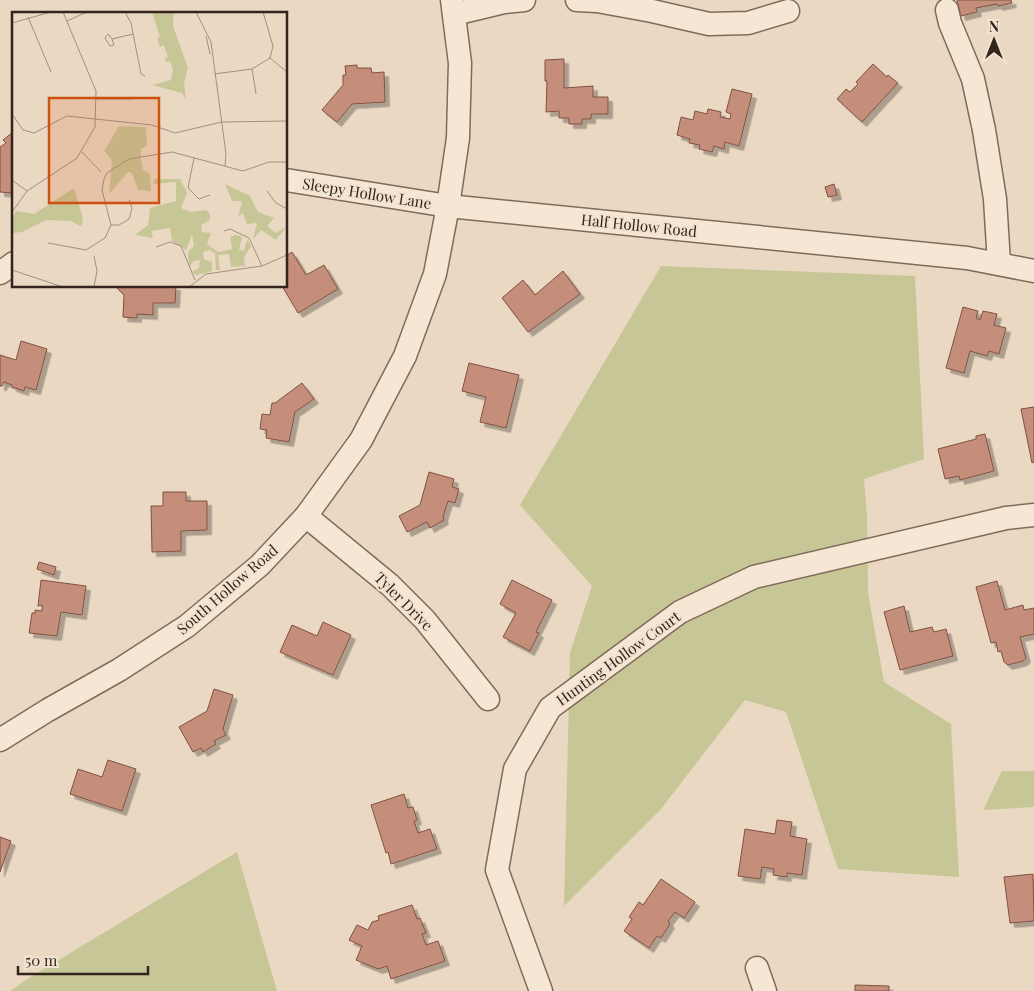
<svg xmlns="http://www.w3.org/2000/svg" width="1034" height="991" viewBox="0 0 1034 991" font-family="'Playfair Display',serif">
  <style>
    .green { fill: #c7c697 }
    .building { fill: #c58e7a; stroke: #7f5142; filter: url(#shadow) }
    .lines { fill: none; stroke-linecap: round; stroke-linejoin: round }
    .minor-casing { stroke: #826a5a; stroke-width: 25 }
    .minor { stroke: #f6e7d4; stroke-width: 22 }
    .labels { text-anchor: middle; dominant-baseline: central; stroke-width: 4.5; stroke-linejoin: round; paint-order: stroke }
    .street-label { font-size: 15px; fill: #33251d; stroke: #f2e3d0 }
    .inset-road { fill: none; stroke: #a19080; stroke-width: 1 }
    .view { fill: #cd510f; fill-opacity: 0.15; stroke: #cd510f; stroke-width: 2.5 }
    .inset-edge { fill: none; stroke: #33251d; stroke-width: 2.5 }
  </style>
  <defs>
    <filter id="shadow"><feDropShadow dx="4.5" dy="4.5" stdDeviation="0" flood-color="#0004"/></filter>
  </defs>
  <rect width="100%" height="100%" fill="#ead8c2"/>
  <g class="green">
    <path d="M661 266 915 276 924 459 864 479 867 517 868 593 884 682 951 724 959 877 838 869 786 712 745 700 661 809 564 906 570 653 592 586 520 505Z"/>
    <path d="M1002 771H1034V807L983 810Z"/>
    <path d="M237 852 277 991H10L24 981Z"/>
  </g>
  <g class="building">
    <path d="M957 0H1011L1012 3 998 6 997 4 976 8 977 12 961 16Z"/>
    <path d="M564 59V88L593 86V97H608V114H591V119H582V124H569V118H559V111L546 112 547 81H545V60Z"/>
    <path d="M873 64 887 77 888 75 898 83 862 122 837 99 846 89 850 92 858 84 856 82Z"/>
    <path d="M357 65V68H371L372 73 384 72 385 102 352 104 337 122 322 110 343 85V75H346L345 66Z"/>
    <path d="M732 89 752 94 739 146 725 142 724 149 714 146 712 152 699 149 700 145 689 143 690 139 677 135 681 117 693 120 695 111 707 114 708 109 721 112 720 117 730 119 731 114 726 112Z"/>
    <path d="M12 133 14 136 13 193 0 192V147L6 143 3 140Z"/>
    <path d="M834 184 837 195 828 197 825 187Z"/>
    <path d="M292 252 306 275 324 265 338 289 298 313 282 286H286V256Z"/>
    <path d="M563 271 580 294 528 332 502 298 523 280 535 295Z"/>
    <path d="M115 286H176L175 303H153V315L137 314V318L123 317 124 295Z"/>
    <path d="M963 307 978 311 976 318 980 320 983 311 997 314 994 325 1006 328 999 354 989 351 987 356 970 351 964 373 946 368Z"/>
    <path d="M21 341 47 349 36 390 25 387 24 391 12 387V385L4 382 2 386H0V355L16 360Z"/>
    <path d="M469 363 519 375 506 428 480 422 486 397 462 391Z"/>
    <path d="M302 383 314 399 295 412 289 442 266 438 267 430 260 429 262 414 270 415 272 403H275Z"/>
    <path d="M1034 407V462L1032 463 1021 409Z"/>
    <path d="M985 434 994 471 960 480 959 476 945 479 938 449 976 439V436Z"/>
    <path d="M429 472 454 479 452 487 459 489 455 503 448 501 443 517 444 520 430 528 427 522 407 532 399 516 420 505Z"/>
    <path d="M163 492H186V501H207V530L181 531V551L152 552 151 506H163Z"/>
    <path d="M39 562 56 567 54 575 37 569Z"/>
    <path d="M41 580 86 586 82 615 61 612 57 636 29 633 32 613H35V610L42 611V605L38 606Z"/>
    <path d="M512 580 552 600 536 632 539 633 530 651 503 637 516 613 500 604Z"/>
    <path d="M997 581 1005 610 1023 605 1024 610 1034 608V634L1020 637 1026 658 1023 661 1008 665 1004 662 1001 651 998 652 996 642 991 643 976 587Z"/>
    <path d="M904 606 910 632 932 627 934 632 946 629 953 656 900 670 884 612Z"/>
    <path d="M323 622 351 635 333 675 280 652 292 625 317 636Z"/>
    <path d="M214 689 233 695 223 729 226 735 214 741 216 744 203 752 201 748 193 752 179 727 207 711Z"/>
    <path d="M108 760 136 769 122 811 70 794 78 769 102 777Z"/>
    <path d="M404 794 408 808 413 807 417 820 414 821 418 833 430 829 437 849 391 864 388 852 386 853 371 805Z"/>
    <path d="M777 820 792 822 790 836 807 839 802 875 787 873V877L773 875 774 869 762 867 760 879 738 876 745 829 775 834Z"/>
    <path d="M0 837 11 841 0 872Z"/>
    <path d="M1033 874 1034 921 1010 923 1004 877Z"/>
    <path d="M661 879 695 902 684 918 675 912 668 921 670 924 661 938 657 936 649 948 624 931 632 919 629 917 639 902 643 905Z"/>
    <path d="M412 905 417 919 420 918 426 933 422 934 426 945 438 941 445 961 391 979 387 966 378 969 356 960 362 946 349 940 357 925 368 930 372 922 379 920 378 916Z"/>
    <path d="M855 985 889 986V991H855Z"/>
  </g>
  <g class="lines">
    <g class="minor-casing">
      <g id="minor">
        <path d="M577 0 597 1 652 11 709 24 748 23 788 11"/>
        <path d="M947 10 950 23 973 79 984 130 995 199 999 263"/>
        <path d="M454 14 504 2 524 0"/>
        <path d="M286 180 448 206 967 258 1034 271"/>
        <path d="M0 273 14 263"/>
        <path d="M306 516 390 585 425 620 488 699"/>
        <path d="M0 740 48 710 119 670 187 626 260 565 306 516 361 440 405 356 435 274 448 206 458 138 460 63 452 0"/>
        <path d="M757 968 765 991"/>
        <path d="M541 991 497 870 515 769 550 708 680 612 754 577 1006 518 1034 515"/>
      </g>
    </g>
    <use href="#minor" class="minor"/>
  </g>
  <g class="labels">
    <g class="street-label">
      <text transform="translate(367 193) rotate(9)">Sleepy Hollow Lane</text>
      <text transform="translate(639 225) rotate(6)">Half Hollow Road</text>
      <text transform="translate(227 589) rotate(-41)">South Hollow Road</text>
      <text transform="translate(404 601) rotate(45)">Tyler Drive</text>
      <text transform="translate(618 658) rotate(-36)">Hunting Hollow Court</text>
    </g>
  </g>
  <g transform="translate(12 12)">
    <rect width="275" height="275" fill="#ead8c2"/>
    <path d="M140 0H162L161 14 176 56 172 70 174 88 170 81 140 73 159 68 161 58 158 49 154 50 153 46 156 45 152 33 148 35 145 26 148 25ZM107 114 134 115 135 134 129 137V148L131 158 138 162 139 179 126 178 120 161 116 160 97 182 100 148 92 139ZM143 167H168L175 181 169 196 178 200 194 198 198 202V208L189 213 190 220 199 221 195 232 206 240 220 237 218 225 224 223 230 225 227 238 232 239 235 228 239 234 232 245 233 254 219 255 217 242 206 243 208 258H204L203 241 197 238 191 240 192 247 200 250V259L184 263 180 260 187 256 188 248 181 249 177 256 176 240 182 234 180 223 174 238 160 229 158 216 139 219 141 226 123 223 136 213 138 196 164 189V170L141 172ZM213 172 238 184 246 200 262 206 255 214 264 221 275 214 264 228 249 218 241 227 245 211 235 212 231 201 226 205 230 189H220ZM62 176 71 207 69 214 58 209 34 208 10 220 0 221V205L4 199 22 202Z" fill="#c7c697"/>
    <path class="inset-road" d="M113 0 119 11 129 62 133 64M184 0 199 30 214 142 213 154M16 5 39 60M55 9 75 0M0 11 39 0M194 24 198 42M100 27 102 33 98 34 93 26 96 22 100 27 121 22M258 46 275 60M240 57 244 82M202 62 240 57 258 46 261 34 251 0M85 87H121M0 102 11 118 22 121 55 104 140 113 163 121 210 110 275 109M70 140 89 160M182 146 176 176 187 187 198 183M0 168 15 179M255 179 264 191 275 197M0 200 15 179 65 146 83 115 84 79 51 0M99 213H107L117 207 120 196 117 188M212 219 218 217 237 226 250 254M36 231 74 238 93 226 99 213 90 178 92 167 95 161 117 147 160 140 231 159 257 150H275M144 235 158 230 169 234 183 268M0 258 51 275M82 275 85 259 82 244M177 275 194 262 250 254 275 243"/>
    <path class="view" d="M37 86H147V191H37Z"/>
    <rect width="275" height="275" class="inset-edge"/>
  </g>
  <g transform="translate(994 40)" stroke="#f2e3d0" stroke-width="4" paint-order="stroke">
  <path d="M0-4L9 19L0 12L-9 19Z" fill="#33251d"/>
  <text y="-8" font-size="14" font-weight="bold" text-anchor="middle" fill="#33251d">N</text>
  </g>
  <path d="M18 966v8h130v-8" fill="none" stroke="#33251d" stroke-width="2.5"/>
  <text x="25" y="966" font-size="15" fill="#33251d" stroke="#f2e3d0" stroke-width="4" paint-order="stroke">50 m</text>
</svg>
